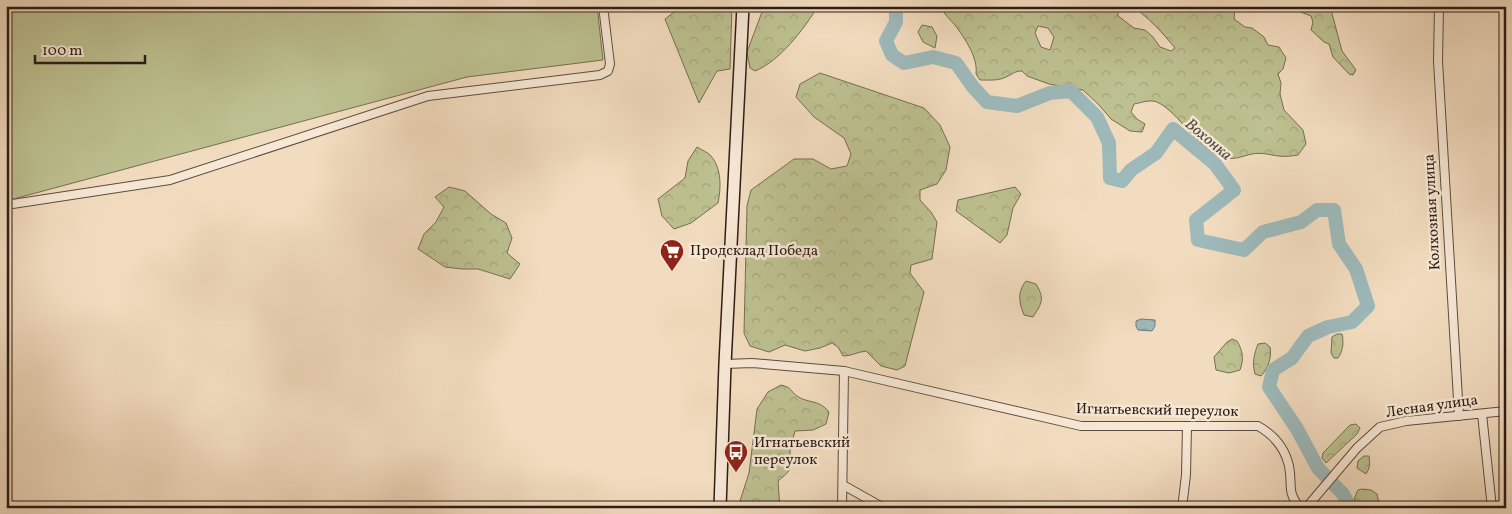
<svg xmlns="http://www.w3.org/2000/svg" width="1512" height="514" viewBox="0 0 1512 514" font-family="Vollkorn,serif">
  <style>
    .forest { fill: url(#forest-crowns); stroke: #756e52; fill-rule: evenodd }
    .garden { fill: #bdc090; stroke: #756e52 }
    .water { fill: url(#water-waves); stroke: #707a78 }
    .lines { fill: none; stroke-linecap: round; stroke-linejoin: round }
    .river { stroke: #9db9ba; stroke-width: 14 }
    .street-casing { stroke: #5e4c40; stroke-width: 10 }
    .secondary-casing { stroke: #2d1c15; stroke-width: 14 }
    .street { stroke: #f7e8d5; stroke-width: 8 }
    .secondary { stroke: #f7e8d5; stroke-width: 11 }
    .labels { text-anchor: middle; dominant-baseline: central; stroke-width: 5; stroke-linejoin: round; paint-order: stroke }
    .street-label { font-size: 15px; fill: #2d1c15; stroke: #f7e8d5 }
    .poi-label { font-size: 15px; fill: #2d1c15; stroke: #f7e8d5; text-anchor: start }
    .water-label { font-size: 16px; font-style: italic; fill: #4f4b47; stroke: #f7e8d5 }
  </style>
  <defs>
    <pattern id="forest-crowns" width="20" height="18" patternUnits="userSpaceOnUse" patternTransform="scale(1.25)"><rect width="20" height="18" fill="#bdc090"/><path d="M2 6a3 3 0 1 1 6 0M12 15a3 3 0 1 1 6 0" fill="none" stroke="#a3a47b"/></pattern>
    <pattern id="water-waves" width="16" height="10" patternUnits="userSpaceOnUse" patternTransform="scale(1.25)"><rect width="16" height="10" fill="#9db9ba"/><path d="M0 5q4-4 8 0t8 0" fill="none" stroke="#889e9f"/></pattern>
  </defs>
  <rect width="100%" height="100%" fill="#f2dcbf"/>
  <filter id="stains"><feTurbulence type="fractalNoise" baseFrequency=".004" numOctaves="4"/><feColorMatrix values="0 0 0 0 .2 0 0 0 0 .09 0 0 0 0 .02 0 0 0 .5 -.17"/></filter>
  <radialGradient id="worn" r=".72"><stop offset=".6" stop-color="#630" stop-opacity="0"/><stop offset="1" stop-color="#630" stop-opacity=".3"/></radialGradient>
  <g class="forest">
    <path d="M682 6H732L730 69 717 71 699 103 665 19Z"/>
    <path d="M761 6H818C804 29 780 61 755 71L750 68 747 52 762 12Z"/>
    <path d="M941 6H1118V16L1134 28 1145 30 1153 37 1160 47 1171 51 1175 48C1162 32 1149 18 1132 6H1235L1234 19 1245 27 1252 28 1264 37 1268 45 1279 47 1286 58 1283 69 1278 74 1281 83 1280 94 1284 110 1303 130 1306 144 1298 155C1292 156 1285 157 1279 156 1269 155 1262 152 1252 154 1242 156 1233 161 1222 157 1197 149 1179 112 1157 102 1149 99 1141 103 1134 104L1131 112 1137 119 1145 124 1142 132 1130 131 1111 119 1099 105 1083 90 1049 84 1027 76 1022 71C1014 71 1013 74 1006 77 998 81 989 80 980 80L976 74C978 57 965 39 955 25 950 19 943 14 941 6ZM1038 26 1048 28 1054 37 1050 50 1041 47 1035 33Z"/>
    <path d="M1285 6H1330L1342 51 1356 70 1353 75 1349 74 1333 57 1329 44 1324 42 1311 30 1313 22 1311 16Z"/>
    <path d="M922 25 932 27 937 36 935 48 923 42 918 32Z"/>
    <path d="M820 73 924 108 940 125 950 147 946 170 937 184 920 190V200L931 212 937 222 932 259 911 265 910 273 924 292 905 366 897 370 881 366 866 351C857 352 852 356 843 356L838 347 832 343 820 348 805 351 785 345 769 352 750 346 744 333 747 206 751 190 794 159H813L831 169 847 166 851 154 844 138 814 117 796 97 800 84Z"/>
    <path d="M697 147C701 150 708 152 711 156 722 169 721 188 718 203L691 223 674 229 662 216 658 199 685 178 688 161Z"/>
    <path d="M449 187 465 191 491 214 506 223 512 238 507 253 520 264 510 279 478 269H462L445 267 418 249 424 234 436 222 444 207 435 197Z"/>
    <path d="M1015 187 1021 194 1013 208 1007 235 1000 243 956 211 958 200Z"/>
    <path d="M1026 281 1036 284C1045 299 1042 303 1033 317L1024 315C1019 303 1017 292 1026 281Z"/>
    <path d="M1337 334H1342C1344 342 1343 351 1338 358H1334L1331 353 1332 337Z"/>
    <path d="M1232 339 1237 341C1243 351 1244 359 1240 370L1229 373 1216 370 1214 357 1227 342Z"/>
    <path d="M1265 343 1270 347C1272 358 1268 368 1261 376L1255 374C1252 363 1254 354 1258 344Z"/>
    <path d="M781 385C793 388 789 390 797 396 809 404 819 399 829 412L826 424 813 430 795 431C794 437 790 444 790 451 791 469 793 469 778 481L780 508H741L740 501 749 473 757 409 768 392Z"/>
    <path d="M1356 424 1360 428 1357 434 1326 463 1322 458 1323 453 1350 425Z"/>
    <path d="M1364 456H1369C1370 464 1370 468 1366 474L1357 468 1358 461Z"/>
    <path d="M1362 489 1371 490 1377 494 1380 508 1358 507 1354 499 1358 490Z"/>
  </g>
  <path class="garden" d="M6 6H597L603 60 467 77 6 201Z"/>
  <path class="water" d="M1141 319 1155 320V326L1152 331 1138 330 1136 326V321Z"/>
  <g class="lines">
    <path class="river" d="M896 6V22L886 41 892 55 904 63 933 57 956 63 973 87 987 102 1017 106 1050 93 1071 91 1097 117 1109 143 1110 178 1122 181 1131 170 1156 153 1173 129 1215 164 1234 190 1196 220 1198 240 1244 250 1263 232 1301 222 1317 210H1334L1339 244 1356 269 1368 306 1352 322 1328 327 1308 336 1292 358 1273 370 1269 387 1297 429 1318 468 1343 494 1348 504 1347 508"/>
    <g class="street-casing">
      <g id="street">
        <path d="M1439 6 1438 61 1459 416"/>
        <path d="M6 205 170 180 428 96 600 75 608 71 610 64 603 6"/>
        <path d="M725 364 752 363 844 371 1081 426H1258C1274 435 1285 448 1289 466 1293 485 1286 491 1300 508"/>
        <path d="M1482 414 1492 508"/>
        <path d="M843 485 884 508"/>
        <path d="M842 508 844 371"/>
        <path d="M1182 508 1186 475 1187 426"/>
        <path d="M1306 508 1357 448 1380 427 1406 421 1506 411"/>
      </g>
    </g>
    <g class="secondary-casing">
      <path id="secondary" d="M720 508 725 364 743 6"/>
    </g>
    <use href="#street" class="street"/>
    <use href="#secondary" class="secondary"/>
  </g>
  <defs>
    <g id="supermarket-pin" transform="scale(1.25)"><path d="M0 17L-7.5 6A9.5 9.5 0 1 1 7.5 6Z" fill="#8f2418" stroke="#f7e8d5"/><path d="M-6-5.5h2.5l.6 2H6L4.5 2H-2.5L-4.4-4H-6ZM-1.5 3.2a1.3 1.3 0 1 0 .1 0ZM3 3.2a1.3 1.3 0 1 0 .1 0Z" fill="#fff"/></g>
    <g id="bus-pin" transform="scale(1.25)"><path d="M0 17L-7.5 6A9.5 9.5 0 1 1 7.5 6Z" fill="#8f2418" stroke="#f7e8d5"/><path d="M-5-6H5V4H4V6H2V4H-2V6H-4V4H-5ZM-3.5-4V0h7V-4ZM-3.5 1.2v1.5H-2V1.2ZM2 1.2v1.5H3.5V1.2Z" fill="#fff"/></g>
  </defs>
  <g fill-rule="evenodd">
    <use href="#supermarket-pin" x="672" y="251"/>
    <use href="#bus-pin" x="736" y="452"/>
  </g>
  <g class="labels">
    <g class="street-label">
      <text transform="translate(1433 212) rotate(-93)">Колхозная улица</text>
      <text transform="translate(1432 407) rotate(-8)">Лесная улица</text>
      <text transform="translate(1157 411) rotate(1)">Игнатьевский переулок</text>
    </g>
    <g class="poi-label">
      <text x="690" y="251">Продсклад Победа</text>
      <text x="754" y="443">Игнатьевский<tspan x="754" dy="17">переулок</tspan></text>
    </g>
    <g class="water-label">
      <text transform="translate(1208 140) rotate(40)">Вохонка</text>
    </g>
  </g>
  <rect width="1512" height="514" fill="none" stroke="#f2dcbf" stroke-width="25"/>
  <rect x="8" y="8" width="1497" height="499" fill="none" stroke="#2d1c15" stroke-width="2.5"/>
  <rect x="12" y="12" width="1487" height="489" fill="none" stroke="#2d1c15"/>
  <path d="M35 55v8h110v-8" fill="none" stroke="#2d1c15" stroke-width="2.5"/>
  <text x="42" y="55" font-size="15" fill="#2d1c15" stroke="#f7e8d5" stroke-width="4" paint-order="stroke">100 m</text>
  <rect width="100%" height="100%" filter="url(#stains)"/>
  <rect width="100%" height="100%" fill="url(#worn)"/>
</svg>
